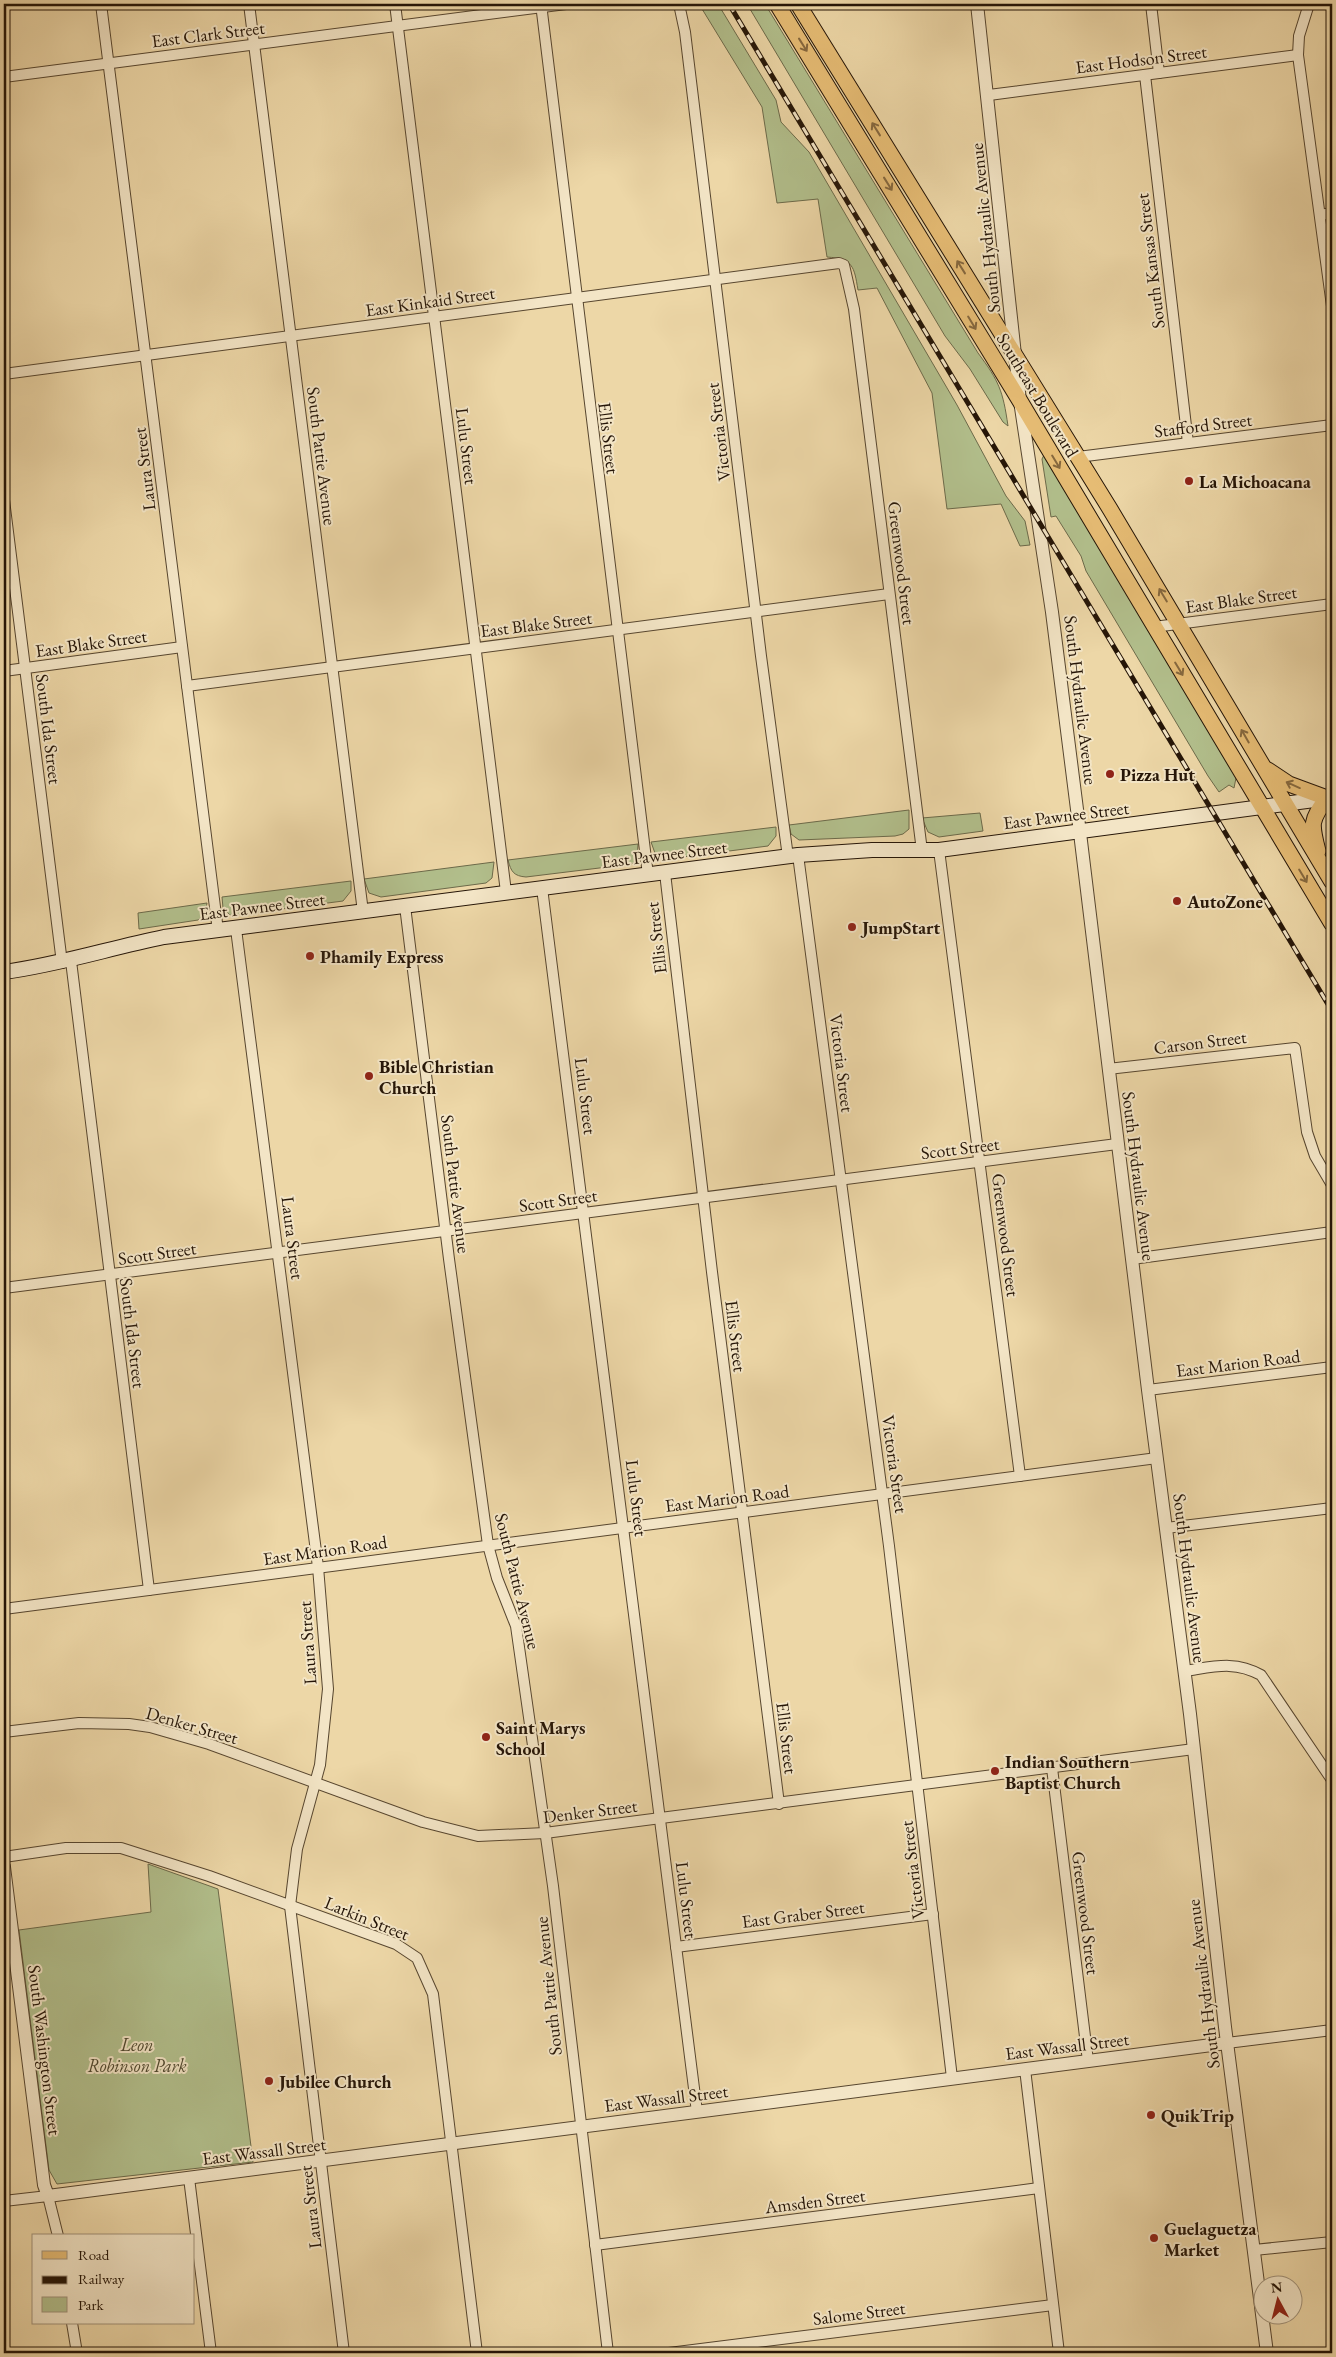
<svg xmlns="http://www.w3.org/2000/svg" width="1336" height="2357" viewBox="0 0 1336 2357" font-family="'EB Garamond',serif">
  <style>
    .green { fill: #b2bf8c; stroke: #6c6a4a }
    .lines { fill: none; stroke-linecap: round; stroke-linejoin: round }
    .minor-casing { stroke: #57462f; stroke-width: 12 }
    .tertiary-casing { stroke: #57462f; stroke-width: 14 }
    .secondary-casing { stroke: #251507; stroke-width: 16 }
    .primary-casing { stroke: #251507; stroke-width: 17 }
    .minor { stroke: #f3e5c6; stroke-width: 10 }
    .tertiary { stroke: #f3e5c6; stroke-width: 12 }
    .secondary { stroke: #f3e5c6; stroke-width: 14 }
    .primary { stroke: #e6bc74; stroke-width: 15 }
    .rail-casing { stroke: #251507; stroke-width: 5 }
    .rail { stroke: #f3e5c6; stroke-width: 3; stroke-dasharray: 9; stroke-linecap: butt }
    .oneway { stroke: #86683e }
    .poi-dot { fill: #8f2418; stroke: #f3e5c6; stroke-width: 2 }
    .labels { text-anchor: middle; dominant-baseline: central; stroke-width: 4; stroke-linejoin: round; paint-order: stroke }
    .street-label { font-size: 18px; fill: #251507; stroke: #f3e5c6 }
    .poi-label { font-size: 18px; font-weight: bold; fill: #251507; stroke: #f3e5c6; text-anchor: start }
    .park-label { font-size: 18px; font-style: italic; fill: #4f482f; stroke: #f3e5c6 }
  </style>
  <rect width="100%" height="100%" fill="#edd7a7"/>
  <filter id="stains"><feTurbulence type="fractalNoise" baseFrequency=".004" numOctaves="4"/><feColorMatrix values="0 0 0 0 .2 0 0 0 0 .09 0 0 0 0 .02 0 0 0 .5 -.17"/></filter>
  <radialGradient id="worn" r=".72"><stop offset=".6" stop-color="#630" stop-opacity="0"/><stop offset="1" stop-color="#630" stop-opacity=".3"/></radialGradient>
  <g class="green">
    <path d="M699 4H718L776 100 781 122 809 152 957 405 1006 496 1025 521 1030 545 1020 546 1001 504 947 509 932 393 877 288 858 290C854 266 853 259 827 257L818 199 777 203 762 107Z"/>
    <path d="M747 4H765L978 353C999 381 1003 391 1008 426L1003 422 970 369 945 336Z"/>
    <path d="M1044 455 1235 772 1236 778 1234 788 1229 785 1219 792 1208 776 1086 571 1081 556 1056 516 1051 517 1042 459Z"/>
    <path d="M909 810V829L903 834 895 836 799 840 791 834 789 825Z"/>
    <path d="M980 813 983 831 939 837 928 832 922 818Z"/>
    <path d="M776 827V836L768 846 667 859 656 856 651 842Z"/>
    <path d="M638 844 637 859 632 864 526 877C514 876 511 872 508 860Z"/>
    <path d="M494 862 492 878 486 883 381 897 369 893 364 879Z"/>
    <path d="M351 881V891L343 901 236 915H230L223 908 222 897Z"/>
    <path d="M207 903 205 914 198 920 139 929 138 913Z"/>
    <path d="M148 1864 218 1889 253 2162 57 2184 49 2170 19 1930 151 1912Z"/>
  </g>
  <g class="lines">
    <g class="minor-casing">
      <g id="minor">
        <path d="M101 4 218 931"/>
        <path d="M249 4 363 912"/>
        <path d="M395 4 506 892"/>
        <path d="M541 4 648 875"/>
        <path d="M679 4 685 32 761 656 788 857"/>
        <path d="M1151 4 1159 73"/>
        <path d="M1309 4 1299 36 1298 55 1332 306"/>
        <path d="M1145 75 1188 443"/>
        <path d="M4 77 566 4"/>
        <path d="M989 95 1298 55"/>
        <path d="M1320 215 1332 213"/>
        <path d="M4 374 839 263 844 265 854 309 922 851"/>
        <path d="M1078 457 1332 425"/>
        <path d="M4 500 62 963"/>
        <path d="M1154 627 1332 604"/>
        <path d="M4 671 182 647"/>
        <path d="M187 686 889 594"/>
        <path d="M939 850 1020 1476"/>
        <path d="M798 855 889 1546 952 2078"/>
        <path d="M665 873 712 1272 779 1804"/>
        <path d="M542 888 697 2112"/>
        <path d="M405 906 449 1259 488 1545 497 1578 516 1626 553 1886 608 2353"/>
        <path d="M236 929 318 1567 328 1689 320 1765 297 1849 290 1906 344 2353"/>
        <path d="M71 961 149 1590"/>
        <path d="M1108 1069 1295 1048 1307 1132 1315 1156 1332 1185"/>
        <path d="M1132 1259 1332 1232"/>
        <path d="M4 1288 1117 1144"/>
        <path d="M1148 1390 1332 1367"/>
        <path d="M1166 1528 1332 1508"/>
        <path d="M4 1609 1157 1458"/>
        <path d="M1184 1671C1213 1667 1234 1660 1261 1675L1332 1780"/>
        <path d="M4 1732 79 1723 129 1724 150 1727 209 1744 423 1822 478 1836 545 1833 1194 1749"/>
        <path d="M1052 1768 1088 2061"/>
        <path d="M4 1857 66 1848H121L209 1876 396 1944 417 1958 433 1994 477 2353"/>
        <path d="M676 1947 933 1914"/>
        <path d="M1227 2043 1332 2030"/>
        <path d="M1025 2069 1059 2353"/>
        <path d="M189 2178 211 2353"/>
        <path d="M4 2201 48 2196 58 2236"/>
        <path d="M595 2245 1039 2188"/>
        <path d="M1254 2250 1332 2242"/>
        <path d="M72 2323 77 2353"/>
        <path d="M669 2353 1053 2305"/>
      </g>
    </g>
    <g class="tertiary-casing">
      <g id="tertiary">
        <path d="M977 4 1020 401 1052 612 1080 833 1148 1390 1190 1714 1225 2027 1267 2353"/>
        <path d="M4 1867 44 2185 48 2196 1227 2043"/>
      </g>
    </g>
    <g class="secondary-casing">
      <path id="secondary" d="M4 972C58 965 110 948 164 937L798 855 872 850H939L1329 798"/>
    </g>
    <g class="primary-casing">
      <g id="primary">
        <path d="M777 4 1020 401 1332 924"/>
        <path d="M798 4 1110 509 1332 882"/>
        <path d="M1268 770 1289 784 1327 798C1310 821 1311 824 1318 851"/>
      </g>
    </g>
    <use href="#minor" class="minor"/>
    <use href="#tertiary" class="tertiary"/>
    <use href="#secondary" class="secondary"/>
    <use href="#primary" class="primary"/>
    <g class="rail-casing">
      <path id="rail" d="M729 4 1332 1011"/>
    </g>
    <use href="#rail" class="rail"/>
  </g>
  <defs><path id="oneway-shaft" d="M-6 0H5M1.5-3L5.5 0L1.5 3" fill="none" stroke-width="1.6" stroke-linecap="round" stroke-linejoin="round" transform="scale(1.25)"/></defs>
  <g class="oneway">
    <use href="#oneway-shaft" transform="translate(803 45) rotate(58)"/>
    <use href="#oneway-shaft" transform="translate(876 129) rotate(-122)"/>
    <use href="#oneway-shaft" transform="translate(888 184) rotate(58)"/>
    <use href="#oneway-shaft" transform="translate(961 267) rotate(-122)"/>
    <use href="#oneway-shaft" transform="translate(972 323) rotate(59)"/>
    <use href="#oneway-shaft" transform="translate(1056 462) rotate(59)"/>
    <use href="#oneway-shaft" transform="translate(1163 595) rotate(-121)"/>
    <use href="#oneway-shaft" transform="translate(1179 669) rotate(59)"/>
    <use href="#oneway-shaft" transform="translate(1245 736) rotate(-120)"/>
    <use href="#oneway-shaft" transform="translate(1293 785) rotate(-156)"/>
    <use href="#oneway-shaft" transform="translate(1303 876) rotate(59)"/>
  </g>
  <g class="poi-dot">
    <circle cx="1189" cy="481" r="5"/>
    <circle cx="1110" cy="774" r="5"/>
    <circle cx="1177" cy="901" r="5"/>
    <circle cx="852" cy="927" r="5"/>
    <circle cx="310" cy="956" r="5"/>
    <circle cx="369" cy="1076" r="5"/>
    <circle cx="486" cy="1737" r="5"/>
    <circle cx="995" cy="1771" r="5"/>
    <circle cx="269" cy="2081" r="5"/>
    <circle cx="1151" cy="2115" r="5"/>
    <circle cx="1154" cy="2238" r="5"/>
  </g>
  <g class="labels">
    <g class="street-label">
      <text transform="translate(208 34) rotate(-7)">East Clark Street</text>
      <text transform="translate(1141 59) rotate(-7)">East Hodson Street</text>
      <text transform="translate(985 228) rotate(-96)">South Hydraulic Avenue</text>
      <text transform="translate(1150 261) rotate(-97)">South Kansas Street</text>
      <text transform="translate(430 301) rotate(-8)">East Kinkaid Street</text>
      <text transform="translate(1038 395) rotate(59)">Southeast Boulevard</text>
      <text transform="translate(1203 425) rotate(-7)">Stafford Street</text>
      <text transform="translate(718 432) rotate(-97)">Victoria Street</text>
      <text transform="translate(609 438) rotate(83)">Ellis Street</text>
      <text transform="translate(467 446) rotate(83)">Lulu Street</text>
      <text transform="translate(322 456) rotate(83)">South Pattie Avenue</text>
      <text transform="translate(144 469) rotate(-97)">Laura Street</text>
      <text transform="translate(902 563) rotate(83)">Greenwood Street</text>
      <text transform="translate(1241 599) rotate(-8)">East Blake Street</text>
      <text transform="translate(536 624) rotate(-7)">East Blake Street</text>
      <text transform="translate(91 643) rotate(-8)">East Blake Street</text>
      <text transform="translate(1081 700) rotate(83)">South Hydraulic Avenue</text>
      <text transform="translate(49 729) rotate(83)">South Ida Street</text>
      <text transform="translate(1066 815) rotate(-7)">East Pawnee Street</text>
      <text transform="translate(664 854) rotate(-7)">East Pawnee Street</text>
      <text transform="translate(262 906) rotate(-7)">East Pawnee Street</text>
      <text transform="translate(656 938) rotate(-97)">Ellis Street</text>
      <text transform="translate(1200 1042) rotate(-7)">Carson Street</text>
      <text transform="translate(842 1063) rotate(83)">Victoria Street</text>
      <text transform="translate(586 1096) rotate(83)">Lulu Street</text>
      <text transform="translate(960 1148) rotate(-7)">Scott Street</text>
      <text transform="translate(1139 1176) rotate(83)">South Hydraulic Avenue</text>
      <text transform="translate(456 1184) rotate(83)">South Pattie Avenue</text>
      <text transform="translate(558 1200) rotate(-8)">Scott Street</text>
      <text transform="translate(1006 1235) rotate(83)">Greenwood Street</text>
      <text transform="translate(293 1238) rotate(83)">Laura Street</text>
      <text transform="translate(157 1253) rotate(-8)">Scott Street</text>
      <text transform="translate(133 1333) rotate(83)">South Ida Street</text>
      <text transform="translate(736 1336) rotate(83)">Ellis Street</text>
      <text transform="translate(1238 1363) rotate(-7)">East Marion Road</text>
      <text transform="translate(895 1464) rotate(82)">Victoria Street</text>
      <text transform="translate(637 1498) rotate(83)">Lulu Street</text>
      <text transform="translate(727 1498) rotate(-7)">East Marion Road</text>
      <text transform="translate(325 1550) rotate(-8)">East Marion Road</text>
      <text transform="translate(1190 1578) rotate(83)">South Hydraulic Avenue</text>
      <text transform="translate(518 1581) rotate(76)">South Pattie Avenue</text>
      <text transform="translate(307 1643) rotate(-94)">Laura Street</text>
      <text transform="translate(192 1725) rotate(16)">Denker Street</text>
      <text transform="translate(787 1738) rotate(83)">Ellis Street</text>
      <text transform="translate(590 1811) rotate(-7)">Denker Street</text>
      <text transform="translate(912 1870) rotate(-97)">Victoria Street</text>
      <text transform="translate(687 1900) rotate(83)">Lulu Street</text>
      <text transform="translate(1086 1913) rotate(83)">Greenwood Street</text>
      <text transform="translate(803 1914) rotate(-7)">East Graber Street</text>
      <text transform="translate(367 1918) rotate(22)">Larkin Street</text>
      <text transform="translate(1203 1984) rotate(-97)">South Hydraulic Avenue</text>
      <text transform="translate(548 1986) rotate(-96)">South Pattie Avenue</text>
      <text transform="translate(1067 2046) rotate(-7)">East Wassall Street</text>
      <text transform="translate(45 2050) rotate(83)">South Washington Street</text>
      <text transform="translate(666 2098) rotate(-7)">East Wassall Street</text>
      <text transform="translate(264 2151) rotate(-7)">East Wassall Street</text>
      <text transform="translate(815 2201) rotate(-7)">Amsden Street</text>
      <text transform="translate(310 2207) rotate(-97)">Laura Street</text>
      <text transform="translate(859 2313) rotate(-7)">Salome Street</text>
    </g>
    <g class="poi-label">
      <text x="1199" y="481">La Michoacana</text>
      <text x="1120" y="774">Pizza Hut</text>
      <text x="1187" y="901">AutoZone</text>
      <text x="862" y="927">JumpStart</text>
      <text x="320" y="956">Phamily Express</text>
      <text x="379" y="1066">Bible Christian<tspan x="379" dy="21">Church</tspan></text>
      <text x="496" y="1727">Saint Marys<tspan x="496" dy="21">School</tspan></text>
      <text x="1005" y="1761">Indian Southern<tspan x="1005" dy="21">Baptist Church</tspan></text>
      <text x="279" y="2081">Jubilee Church</text>
      <text x="1161" y="2115">QuikTrip</text>
      <text x="1164" y="2228">Guelaguetza<tspan x="1164" dy="21">Market</tspan></text>
    </g>
    <g class="park-label">
      <text x="137" y="2044">Leon<tspan x="137" dy="21">Robinson Park</tspan></text>
    </g>
  </g>
  <rect width="1336" height="2357" fill="none" stroke="#edd7a7" stroke-width="20"/>
  <rect x="5" y="5" width="1326" height="2347" fill="none" stroke="#251507" stroke-width="2.5"/>
  <rect x="10" y="10" width="1316" height="2337" fill="none" stroke="#251507"/>
  <rect x="32" y="2234" width="162" height="90" fill="#f3e5c6" stroke="#a1927a"/>
  <rect x="42" y="2251" width="25" height="8" fill="#e6bc74" stroke="#a1927a"/>
  <text x="78" y="2260" font-size="15" fill="#251507">Road</text>
  <rect x="42" y="2276" width="25" height="8" fill="#251507" stroke="#a1927a"/>
  <text x="78" y="2284" font-size="15" fill="#251507">Railway</text>
  <rect x="42" y="2297" width="25" height="15" fill="#b2bf8c" stroke="#a1927a"/>
  <text x="78" y="2310" font-size="15" fill="#251507">Park</text>
  <g transform="translate(1278 2300) rotate(353)"><circle r="24" fill="#f3e5c6" stroke="#a1927a"/>
  <path d="M0-4L9 19L0 12L-9 19Z" fill="#8f2418"/>
  <text y="-8" font-size="14" font-weight="bold" text-anchor="middle" fill="#251507">N</text>
  </g>
  <rect width="100%" height="100%" filter="url(#stains)"/>
  <rect width="100%" height="100%" fill="url(#worn)"/>
</svg>
